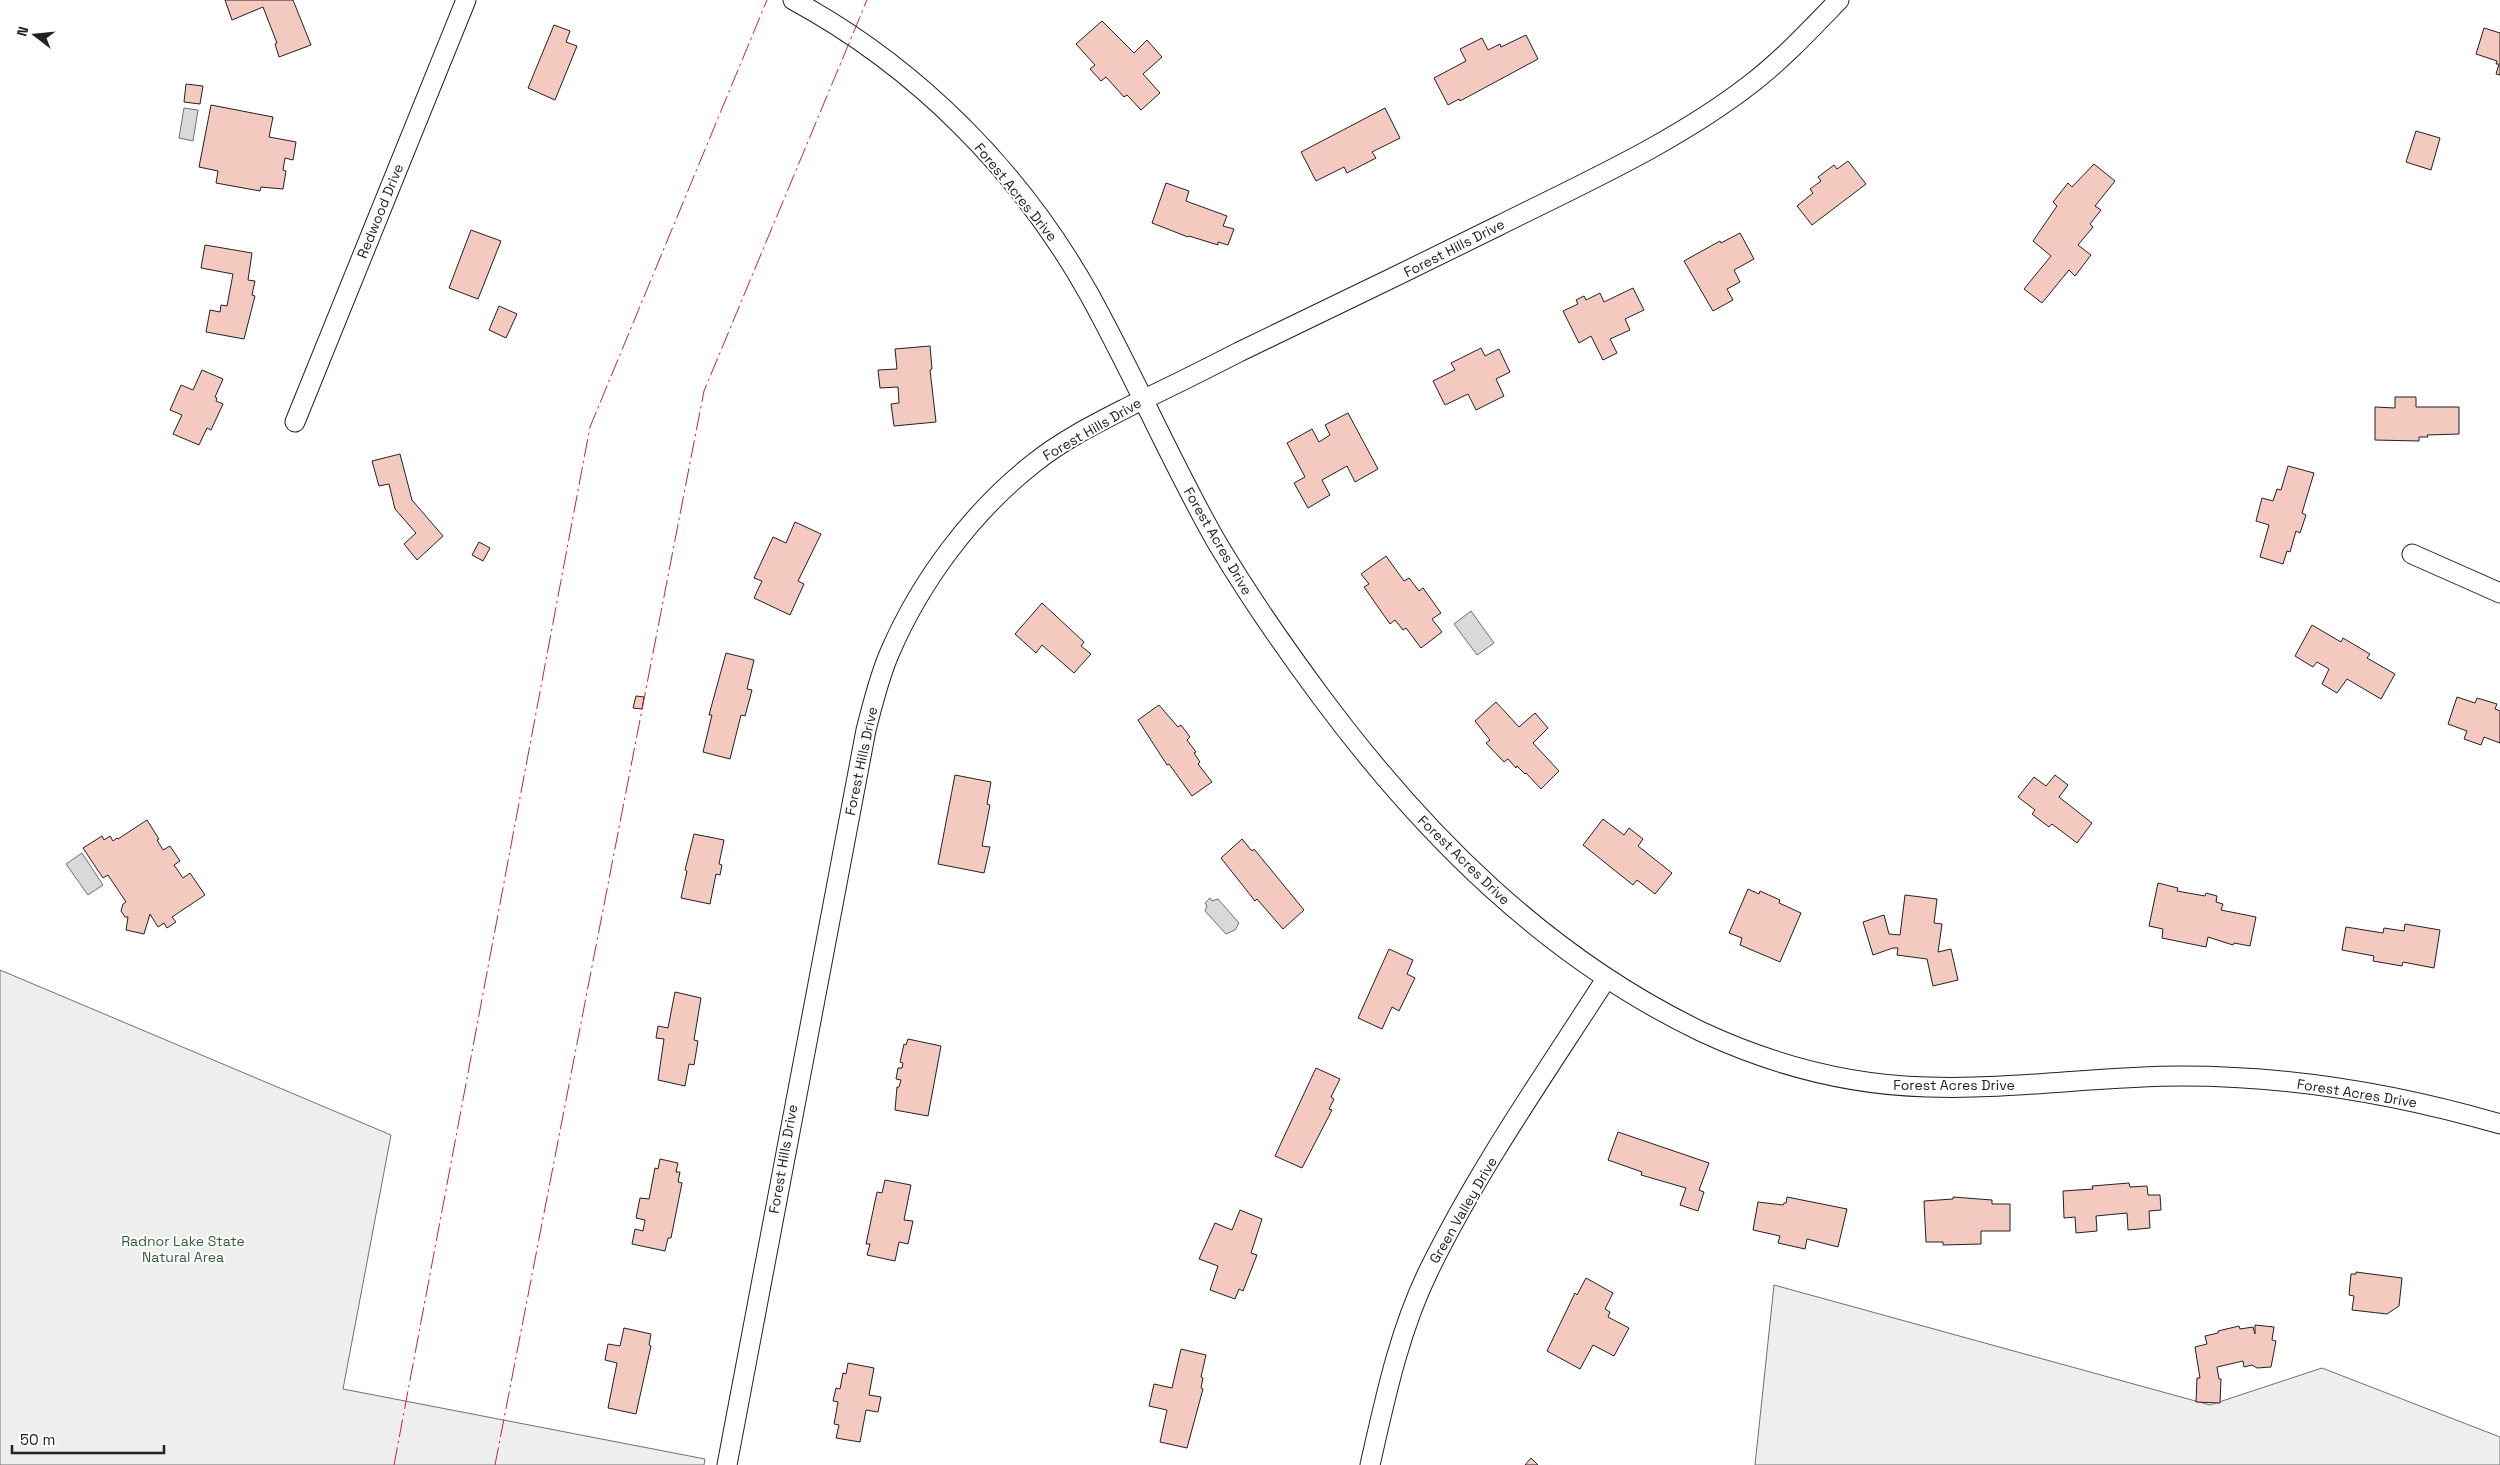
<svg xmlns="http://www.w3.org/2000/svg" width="2500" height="1465" viewBox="0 0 2500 1465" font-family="'Space Grotesk',sans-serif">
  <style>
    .green { fill: #eee; stroke: #6f6f6f }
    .water { fill: #d9d9d9; stroke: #6f6f6f }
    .building { fill: #f3c9c0; stroke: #222 }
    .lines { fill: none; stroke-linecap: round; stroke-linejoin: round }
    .minor-casing { stroke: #222; stroke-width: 21 }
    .minor { stroke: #fff; stroke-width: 19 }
    .power { stroke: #c62828; stroke-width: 1; stroke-dasharray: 18 4 2.5 4; stroke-linecap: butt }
    .labels { text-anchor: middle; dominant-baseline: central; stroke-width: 4; stroke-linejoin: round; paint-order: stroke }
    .street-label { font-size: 14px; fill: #222; stroke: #fff }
    .park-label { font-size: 14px; fill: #2f5e38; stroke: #fff }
  </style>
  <rect width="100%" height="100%" fill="#fff"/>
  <g class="green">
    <path d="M0 970 391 1135 343 1389 705 1459 704 1465H0Z"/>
    <path d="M1774 1285 2210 1405 2322 1368 2500 1437V1465H1755Z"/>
  </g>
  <g class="water">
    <path d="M184 108 198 110 193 141 179 138Z"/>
    <path d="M1471 611 1494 643 1477 655 1454 624Z"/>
    <path d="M82 853 103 885 88 895 66 864Z"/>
    <path d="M1210 898 1212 901 1218 899 1239 923 1235 930 1226 934 1205 911 1207 906 1205 903Z"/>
  </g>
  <g class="building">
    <path d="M225 0H293L311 45 279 57 275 44 277 43 263 7 232 20Z"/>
    <path d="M1102 21 1134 53 1147 40 1162 57 1143 74 1160 93 1141 110 1127 95 1124 97 1106 77 1101 81 1090 69 1095 65 1076 44Z"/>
    <path d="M554 25 570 31 566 42 577 46 555 100 528 88Z"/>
    <path d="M2484 28 2500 33V75L2496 74 2499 64H2496L2497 61 2476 54Z"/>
    <path d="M1526 35 1538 59 1460 101 1459 99 1448 105 1434 78 1466 61 1460 49 1482 38 1488 50 1500 44 1501 47Z"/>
    <path d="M186 84 203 86 200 104 184 102Z"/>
    <path d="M211 105 273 117 269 137 296 142 293 160 285 158 283 170 286 171 283 189 261 187 260 191 216 183 218 171 199 167Z"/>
    <path d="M1385 108 1400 138 1372 152 1376 158 1347 173 1344 167 1316 181 1301 152Z"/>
    <path d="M2416 131 2440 138 2431 170 2406 162Z"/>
    <path d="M1848 161 1866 184 1812 225 1797 206 1813 193 1810 189 1821 181 1818 177 1834 165 1837 169Z"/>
    <path d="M2094 164 2115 181 2095 206 2101 210 2090 224 2093 227 2078 245 2091 255 2075 276 2069 270 2042 303 2024 289 2051 256 2033 241 2057 206 2053 202 2068 183 2072 187Z"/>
    <path d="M1166 183 1189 191 1186 201 1227 216 1223 226 1234 229 1228 245 1218 242V245L1189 236 1188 237 1152 223Z"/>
    <path d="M471 230 501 241 478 299 449 288Z"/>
    <path d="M1740 233 1754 259 1734 270 1740 282 1727 289 1733 300 1713 311 1684 261 1720 241 1721 243Z"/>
    <path d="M205 245 252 253 248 280 255 281 252 295 255 296 244 339 206 332 210 310 220 312 221 305 227 306 233 274 201 268Z"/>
    <path d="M1633 288 1644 310 1625 319 1630 330 1610 339 1617 353 1603 360 1591 336 1579 343 1563 311 1578 304 1576 300 1584 296 1586 300 1600 293 1604 302Z"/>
    <path d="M499 306 517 314 506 338 489 330Z"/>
    <path d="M930 346 932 369 930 370 936 422 894 426 891 404 899 403 898 387 880 388 878 370 897 369 895 349Z"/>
    <path d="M1481 348 1485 356 1499 349 1510 372 1496 379 1504 396 1476 410 1468 394 1445 405 1433 381 1455 370 1451 363Z"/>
    <path d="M202 370 223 379 215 397 217 398 216 401 223 404 211 430 207 428 199 445 173 434 182 415 170 410 181 385 193 390Z"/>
    <path d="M2395 397H2416V407H2459V434L2427 435 2428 437H2419V441L2375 440V407L2395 408Z"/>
    <path d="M1348 413 1378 469 1355 482 1347 466 1322 480 1330 495 1308 508 1294 483 1305 477 1287 443 1312 429 1319 442 1330 435 1325 425Z"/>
    <path d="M400 454 412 500 443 536 417 560 404 544 416 533 395 509 389 484 379 486 372 461Z"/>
    <path d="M2288 466 2314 473 2302 513 2306 515 2300 533 2296 531 2290 552 2287 551 2283 564 2260 557 2269 525 2256 521 2262 498 2273 501 2277 489 2281 490Z"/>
    <path d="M795 522 821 534 798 581 804 584 790 615 754 598 762 581 754 578 773 537 786 543Z"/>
    <path d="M479 542 490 548 483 561 472 555Z"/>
    <path d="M1386 556 1404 581 1409 578 1419 591 1423 588 1441 613 1432 619 1442 632 1421 648 1406 628 1403 630 1395 620 1390 624 1364 587 1369 584 1361 574Z"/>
    <path d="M1042 603 1084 642 1081 646 1091 654 1074 673 1042 645 1036 653 1015 634Z"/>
    <path d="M2312 625 2341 642 2343 638 2370 654 2367 658 2395 674 2381 699 2347 679 2337 693 2322 684 2329 669 2317 662 2313 667 2295 656Z"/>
    <path d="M726 653 754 660 747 689 752 690 745 716 741 715 730 759 703 752 712 715H709Z"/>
    <path d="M636 696 644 697 642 709 633 708Z"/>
    <path d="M2457 697 2475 703 2477 698 2497 704 2495 709 2500 711V743L2484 737 2481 745 2464 739 2467 731 2448 724Z"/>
    <path d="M1496 702 1519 727 1535 713 1548 728 1533 743 1559 771 1541 789 1526 773 1525 774 1517 766 1516 768 1508 759 1504 762 1486 743 1490 740 1475 721Z"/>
    <path d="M1159 705 1178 727 1181 725 1190 737 1187 740 1196 752 1194 753 1200 762 1198 764 1212 782 1192 796 1169 764 1167 765 1138 720Z"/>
    <path d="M955 775 991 782 987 804 990 805 982 846 990 847 984 873 938 864Z"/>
    <path d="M2055 775 2068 785 2059 797 2092 823 2077 843 2052 824 2049 827 2032 814 2035 810 2018 797 2034 777 2046 786Z"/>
    <path d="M1603 819 1624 835 1629 828 1643 839 1638 846 1672 873 1655 894 1637 880 1633 885 1583 845Z"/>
    <path d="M147 820 159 839 157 840 163 850 170 846 180 861 174 865 183 878 190 873 205 895 172 917 176 922 167 928 164 923 158 927 150 914 144 934 126 930 128 917H125L121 911 123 904 126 902 108 875 103 878 83 848 102 836 104 840 110 836 113 841 117 838 118 839Z"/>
    <path d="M694 834 724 840 719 864 722 865 720 875 716 874 710 904 681 898 687 871 685 870Z"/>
    <path d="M1242 839 1252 851 1254 849 1304 910 1283 929 1257 899 1255 901 1221 858Z"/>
    <path d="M2158 883 2178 888 2177 891 2205 896 2206 893 2217 896 2216 902 2223 904 2221 910 2256 917 2250 946 2234 943 2233 945 2208 937 2206 947 2162 938 2163 929 2149 926Z"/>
    <path d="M1748 889 1759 894 1760 891 1780 900 1779 903 1801 913 1780 962 1740 945 1742 938 1729 933Z"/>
    <path d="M1905 895 1937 899 1934 923 1942 924 1938 952 1951 949 1958 980 1933 986 1927 959 1897 955 1898 948H1893L1873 955 1863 922 1884 915 1889 934 1900 935Z"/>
    <path d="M2405 924 2440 930 2434 968 2403 962 2402 966 2373 961 2374 956 2342 950 2346 927 2383 933 2384 928 2404 931Z"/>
    <path d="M1389 949 1413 960 1407 974 1415 978 1399 1011 1392 1007 1382 1029 1358 1018Z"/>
    <path d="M675 992 701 998 694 1040 698 1041 694 1065 689 1064 685 1086 658 1080 664 1039 656 1038 658 1026 668 1028Z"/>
    <path d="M908 1039 941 1046 928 1116 895 1110 897 1087H899L901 1080 896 1079 898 1068H902L903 1063 900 1062 904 1044 906 1045Z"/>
    <path d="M1316 1068 1340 1079 1331 1097 1334 1099 1329 1109 1332 1110 1302 1168 1275 1156Z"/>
    <path d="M1618 1132 1709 1163 1699 1190 1704 1192 1698 1211 1680 1205 1686 1188 1641 1175 1642 1172 1608 1160Z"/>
    <path d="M660 1159 678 1163 676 1172H680L678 1182 682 1183 671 1238H668L665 1251 632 1244 635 1229 643 1231 645 1220 636 1218 640 1198 649 1199 655 1168 658 1169Z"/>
    <path d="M885 1180 911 1185 904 1220 913 1221 908 1244 899 1242 895 1261 867 1255 870 1244H866L877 1192 882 1193Z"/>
    <path d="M2129 1183 2130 1187 2147 1186 2148 1195H2160L2161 1210 2149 1211 2150 1228 2128 1230 2127 1213 2096 1216 2097 1231 2076 1233 2075 1217 2064 1218 2063 1191 2093 1189 2092 1186Z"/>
    <path d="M1787 1197 1847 1209 1838 1247 1807 1239 1805 1249 1778 1243 1780 1236 1753 1230 1758 1202 1783 1205 1784 1203H1786Z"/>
    <path d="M1953 1197 1992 1200V1204H2010V1231H1981V1244L1943 1245V1242H1926L1924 1201 1953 1199Z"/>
    <path d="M1240 1210 1262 1219 1251 1253 1257 1255 1243 1291 1239 1289 1235 1299 1210 1290 1218 1266 1199 1259 1215 1223 1232 1230Z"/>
    <path d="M2356 1272 2402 1278 2399 1306 2387 1314 2352 1310 2354 1296 2349 1295 2351 1274H2356Z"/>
    <path d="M1586 1278 1613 1293 1605 1309 1610 1312 1608 1317 1629 1328 1614 1356 1593 1345 1580 1369 1547 1351 1575 1293 1577 1295Z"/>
    <path d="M2255 1325 2274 1327 2272 1340 2276 1341 2271 1367 2257 1368 2252 1365 2244 1367 2243 1361 2217 1367 2219 1379H2221L2220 1403 2196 1402 2197 1378H2200L2195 1347 2207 1344 2205 1336 2218 1333V1331L2239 1326 2240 1329 2253 1327 2255 1334Z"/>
    <path d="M624 1328 651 1334 649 1345 651 1346 636 1414 608 1408 617 1363 605 1360 608 1344 620 1346Z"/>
    <path d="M1181 1349 1206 1355 1201 1377 1203 1378 1201 1388 1203 1389 1187 1448 1160 1442 1167 1410 1149 1406 1154 1384 1172 1388Z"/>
    <path d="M848 1363 874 1368 869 1395 881 1397 878 1412 866 1410 860 1442 836 1438 839 1425 834 1424 838 1402 833 1401 836 1388 840 1389 843 1373 846 1374Z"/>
    <path d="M1531 1458 1538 1465H1525Z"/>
  </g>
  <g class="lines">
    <g class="minor-casing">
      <g id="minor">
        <path d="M793 0C917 67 1020 171 1089 294 1134 375 1170 460 1216 541 1248 595 1284 647 1322 698 1424 835 1546 957 1702 1032 1773 1065 1848 1085 1927 1087 2012 1090 2097 1076 2182 1076 2290 1076 2397 1094 2500 1124"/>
        <path d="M295 422 466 0"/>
        <path d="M2412 554 2500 593"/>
        <path d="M727 1465 866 730C873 703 879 677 890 652 921 580 973 511 1034 463 1064 439 1099 422 1132 405 1168 388 1204 370 1239 352 1327 310 1413 268 1500 225 1586 182 1676 142 1752 83 1784 58 1811 29 1839 0"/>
        <path d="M1370 1465C1385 1399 1399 1331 1429 1270 1479 1168 1545 1074 1606 979"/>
      </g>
    </g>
    <use href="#minor" class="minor"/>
    <g class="power">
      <path d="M394 1465 590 427 767 0"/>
      <path d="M495 1465 704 391 867 0"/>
    </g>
  </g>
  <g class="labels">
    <g class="street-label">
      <text transform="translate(1016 192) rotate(51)">Forest Acres Drive</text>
      <text transform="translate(380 211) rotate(-68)">Redwood Drive</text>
      <text transform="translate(1454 248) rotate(-27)">Forest Hills Drive</text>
      <text transform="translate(1092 429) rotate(-30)">Forest Hills Drive</text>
      <text transform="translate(1218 541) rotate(60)">Forest Acres Drive</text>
      <text transform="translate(861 761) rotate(-78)">Forest Hills Drive</text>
      <text transform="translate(1464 860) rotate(44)">Forest Acres Drive</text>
      <text x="1954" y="1085">Forest Acres Drive</text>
      <text transform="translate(2357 1093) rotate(9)">Forest Acres Drive</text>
      <text transform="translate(783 1159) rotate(-80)">Forest Hills Drive</text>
      <text transform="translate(1463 1210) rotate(-60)">Green Valley Drive</text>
    </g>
    <g class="park-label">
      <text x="183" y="1241">Radnor Lake State<tspan x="183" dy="16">Natural Area</tspan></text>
    </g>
  </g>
  <g transform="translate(35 35) rotate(286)" stroke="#ffffff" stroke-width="4" paint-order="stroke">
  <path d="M0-4L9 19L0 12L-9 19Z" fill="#222222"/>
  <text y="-8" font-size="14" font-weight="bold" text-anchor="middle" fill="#222222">N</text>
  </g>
  <path d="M12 1445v8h152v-8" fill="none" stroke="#222222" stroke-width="2.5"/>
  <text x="20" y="1445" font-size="15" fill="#222222" stroke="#ffffff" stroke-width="4" paint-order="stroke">50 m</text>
</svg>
